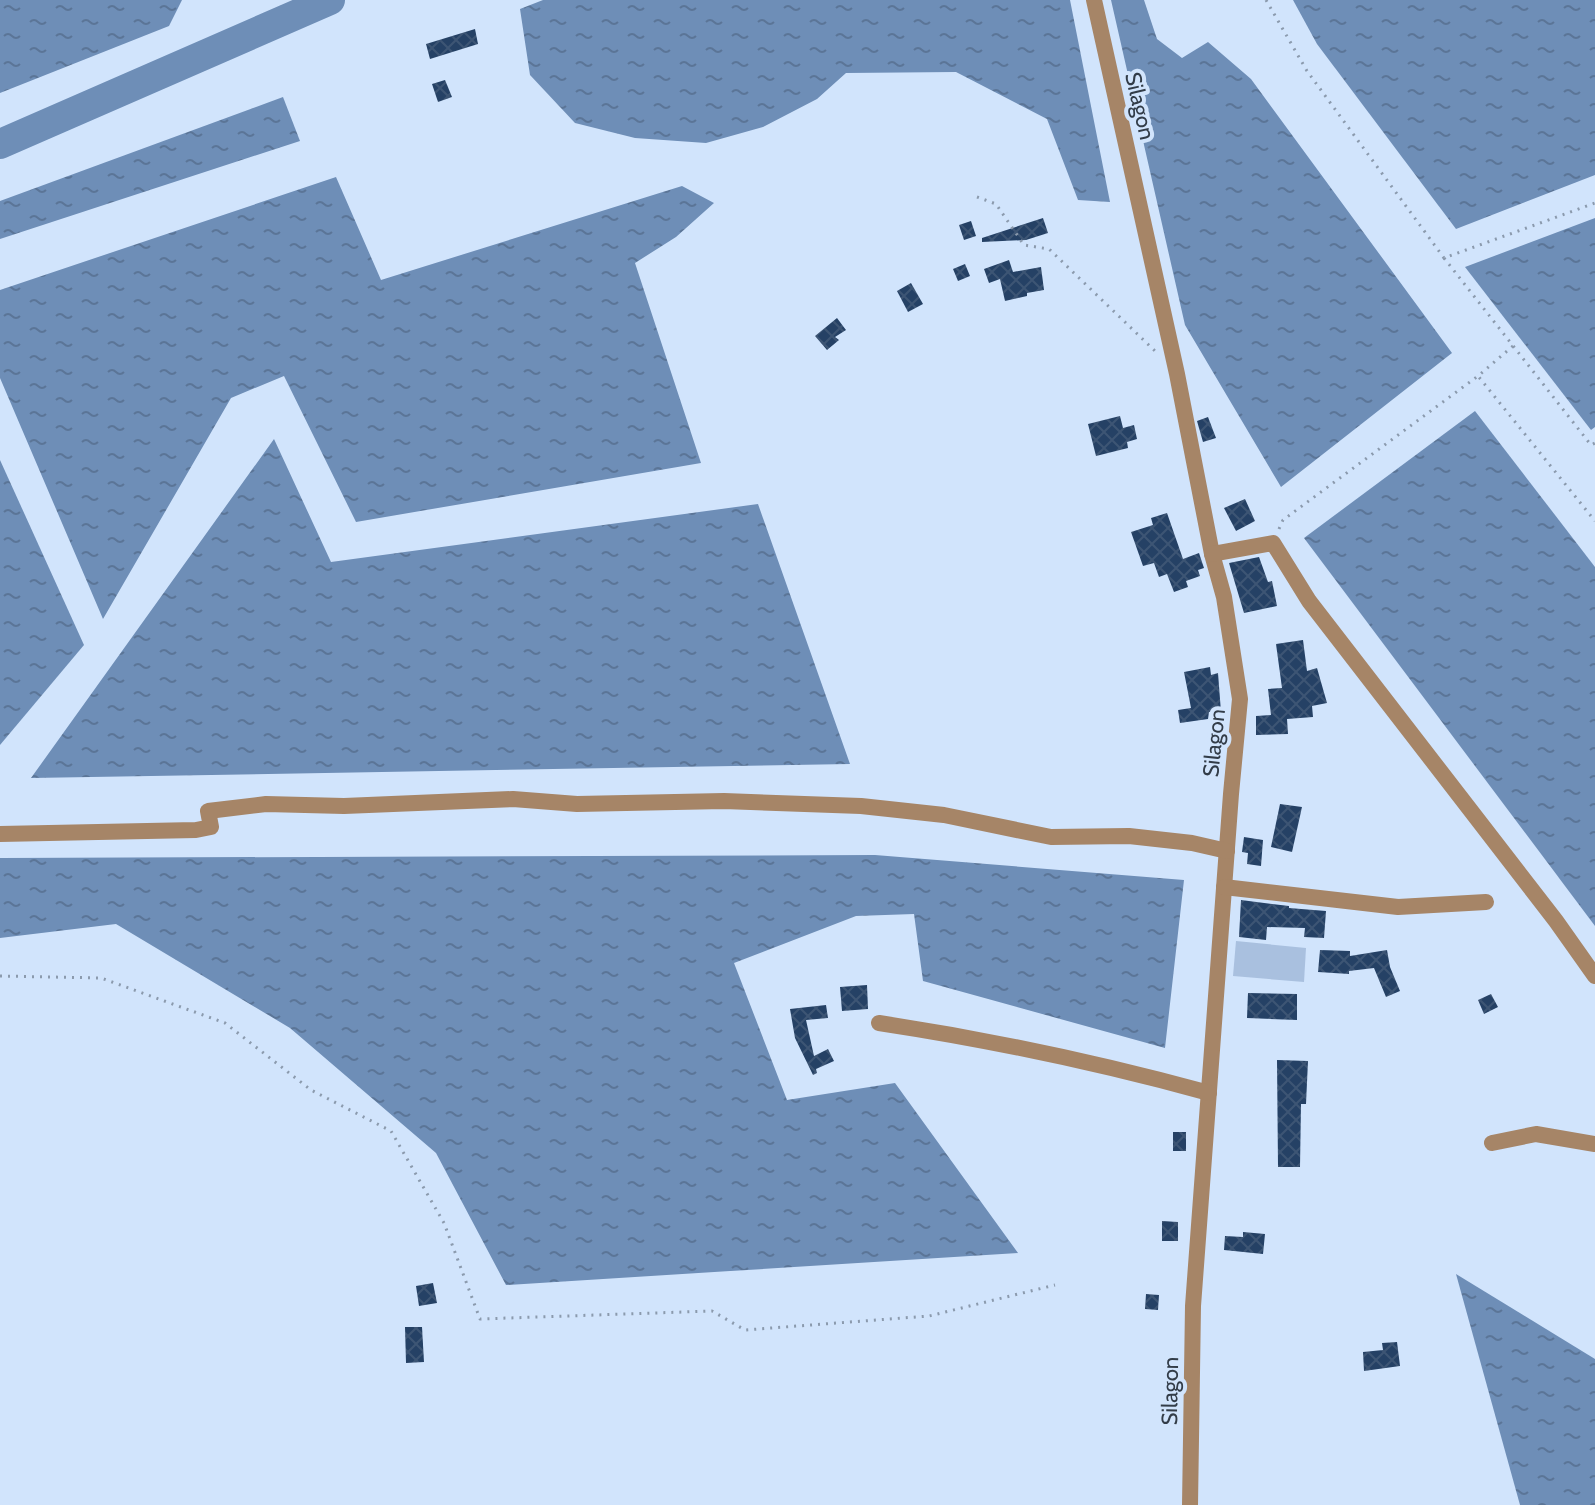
<svg xmlns="http://www.w3.org/2000/svg" width="1595" height="1505" viewBox="0 0 1595 1505" font-family="Cabin,sans-serif">
  <style>
    .park { fill: #a9c0df }
    .water { fill: url(#water-ripples) }
    .lines { fill: none; stroke-linecap: round; stroke-linejoin: round }
    .river { stroke: #6e8eb7; stroke-width: 30 }
    .building { fill: url(#building-cross-hatch) }
    .path { stroke: #8b9aad; stroke-width: 3; stroke-dasharray: 2 6; stroke-linecap: butt }
    .minor { stroke: #a68567; stroke-width: 16 }
    .labels { text-anchor: middle; dominant-baseline: central; stroke-width: 8; stroke-linejoin: round; paint-order: stroke }
    .street-label { font-size: 22px; fill: #323c48; stroke: #d1e4fc }
  </style>
  <defs>
    <pattern id="water-ripples" width="26" height="14" patternUnits="userSpaceOnUse" patternTransform="scale(2)"><rect width="26" height="14" fill="#6e8eb7"/><path d="M2 4q2-2 4 0t4 0M15 11q2-2 4 0t4 0" fill="none" stroke="#5b7597"/></pattern>
    <pattern id="building-cross-hatch" width="8" height="8" patternUnits="userSpaceOnUse" patternTransform="scale(2)"><rect width="8" height="8" fill="#254165"/><path d="M0 0l8 8M0 8l8-8" fill="none" stroke="#3d5574"/></pattern>
  </defs>
  <rect width="100%" height="100%" fill="#d1e4fc"/>
  <path class="park" d="M1236 941 1306 948 1304 982 1233 976Z"/>
  <g class="water">
    <path d="M0 0H182L169 26 0 93Z"/>
    <path d="M543 0H1070L1110 202 1078 200 1047 119 956 72 846 73 817 99 763 127 706 143 635 138 575 123 530 75 520 9Z"/>
    <path d="M1111 0H1144L1157 39 1182 58 1208 42 1251 79 1452 353 1281 487 1185 325Z"/>
    <path d="M1293 0H1595V175L1456 229 1317 44Z"/>
    <path d="M283 97 300 141 0 239V201Z"/>
    <path d="M336 177 381 280 682 186 714 203 676 237 635 263 701 463 356 522 284 376 231 398 103 619 0 378V290Z"/>
    <path d="M1595 218V427L1591 430 1465 267Z"/>
    <path d="M1475 411 1595 567V926L1304 538Z"/>
    <path d="M274 439 331 562 758 504 850 764 31 778Z"/>
    <path d="M0 460 84 645 0 745Z"/>
    <path d="M875 855 1184 880 1165 1048 923 981 914 914 856 916 734 963 787 1100 895 1083 1018 1253 506 1285 436 1153 290 1028 116 924 0 938V858Z"/>
    <path d="M1456 1274 1595 1359V1505H1520Z"/>
  </g>
  <g class="lines">
    <path class="river" d="M0 144 330 0"/>
  </g>
  <g class="building">
    <path d="M475 29 478 44 430 59 426 44Z"/>
    <path d="M445 80 452 97 438 102 432 84Z"/>
    <path d="M1043 218 1048 233 1026 240 982 242V238Z"/>
    <path d="M971 221 976 236 964 240 959 225Z"/>
    <path d="M1009 260 1013 272 1041 267 1044 290 1027 293V296L1005 301 1000 279 989 283 984 269Z"/>
    <path d="M965 264 970 276 958 281 953 269Z"/>
    <path d="M911 283 923 304 908 312 897 291Z"/>
    <path d="M837 318 846 330 835 337 839 340 827 350 815 336Z"/>
    <path d="M1120 416 1123 428 1134 425 1137 439 1127 442 1128 448 1096 456 1088 424Z"/>
    <path d="M1208 417 1216 438 1203 442 1197 421Z"/>
    <path d="M1245 499 1255 521 1236 531 1224 508Z"/>
    <path d="M1167 513 1183 559 1199 553 1204 568 1198 570 1200 576 1186 581 1188 587 1174 592 1167 574 1159 577 1154 563 1143 566 1131 532 1153 525 1151 518Z"/>
    <path d="M1259 557 1268 582 1272 581 1277 606 1244 613 1229 563Z"/>
    <path d="M1303 640 1307 671 1317 668 1327 703 1312 706 1313 717 1287 719 1288 734 1256 735V716L1271 715 1268 689 1282 688 1276 644Z"/>
    <path d="M1210 667 1211 675 1218 673 1221 712H1209L1208 719 1180 723 1178 710 1191 708 1184 672Z"/>
    <path d="M1280 804 1302 807 1292 852 1271 847Z"/>
    <path d="M1244 837 1263 840 1261 866 1247 864 1248 853 1242 852Z"/>
    <path d="M1241 900 1289 906V908L1326 911 1324 938 1304 937 1305 928 1267 927 1266 940 1239 937Z"/>
    <path d="M1320 950 1350 951V956L1387 950 1390 967 1400 991 1386 997 1374 968 1349 971V974L1318 972Z"/>
    <path d="M867 985 868 1009 842 1011 840 987Z"/>
    <path d="M1248 993 1297 994V1020L1247 1018Z"/>
    <path d="M1491 994 1498 1007 1484 1014 1478 1000Z"/>
    <path d="M826 1005 828 1018 806 1020 814 1056 828 1049 834 1061 816 1069 817 1073 813 1075 795 1038 790 1009Z"/>
    <path d="M1277 1060 1308 1061 1306 1104H1301L1300 1167H1278Z"/>
    <rect x="1173" y="1132" width="13" height="19"/>
    <path d="M1162 1221 1178 1222V1241H1162Z"/>
    <path d="M1243 1232 1265 1234 1263 1254 1224 1250 1225 1236 1243 1237Z"/>
    <path d="M433 1283 437 1303 419 1306 416 1286Z"/>
    <path d="M1146 1294 1159 1295 1158 1310 1145 1309Z"/>
    <path d="M405 1327H422L424 1362 406 1363Z"/>
    <path d="M1397 1342 1400 1366 1364 1371 1363 1352 1383 1350 1382 1343Z"/>
  </g>
  <g class="lines">
    <g class="path">
      <path d="M1266 0 1307 71 1444 258 1595 203"/>
      <path d="M977 197 996 204 1024 245 1049 249 1155 351"/>
      <path d="M1444 258 1591 445 1595 443"/>
      <path d="M1513 346 1478 376 1595 521"/>
      <path d="M1279 529 1283 520 1478 376"/>
      <path d="M0 976 101 978 225 1023 311 1090 391 1131 444 1223 480 1319 712 1311 745 1330 929 1316 1055 1285"/>
    </g>
    <g class="minor">
      <path d="M1094 0 1177 374 1212 554 1224 597 1240 699 1231 794 1193 1306 1190 1505"/>
      <path d="M1212 554 1273 543 1309 601 1556 921 1595 976"/>
      <path d="M0 834 196 830 211 827 208 811 266 804 344 806 513 799 577 804 724 801 861 806 944 815 1051 837 1129 836 1192 843 1227 851"/>
      <path d="M1224 887 1398 907 1486 902"/>
      <path d="M879 1023C991 1040 1100 1063 1209 1093"/>
      <path d="M1492 1143 1536 1134 1595 1144"/>
    </g>
  </g>
  <g class="labels">
    <g class="street-label">
      <text transform="translate(1140 106) rotate(77)">Silagon</text>
      <text transform="translate(1214 743) rotate(-84)">Silagon</text>
      <text transform="translate(1170 1391) rotate(-89)">Silagon</text>
    </g>
  </g>
</svg>
